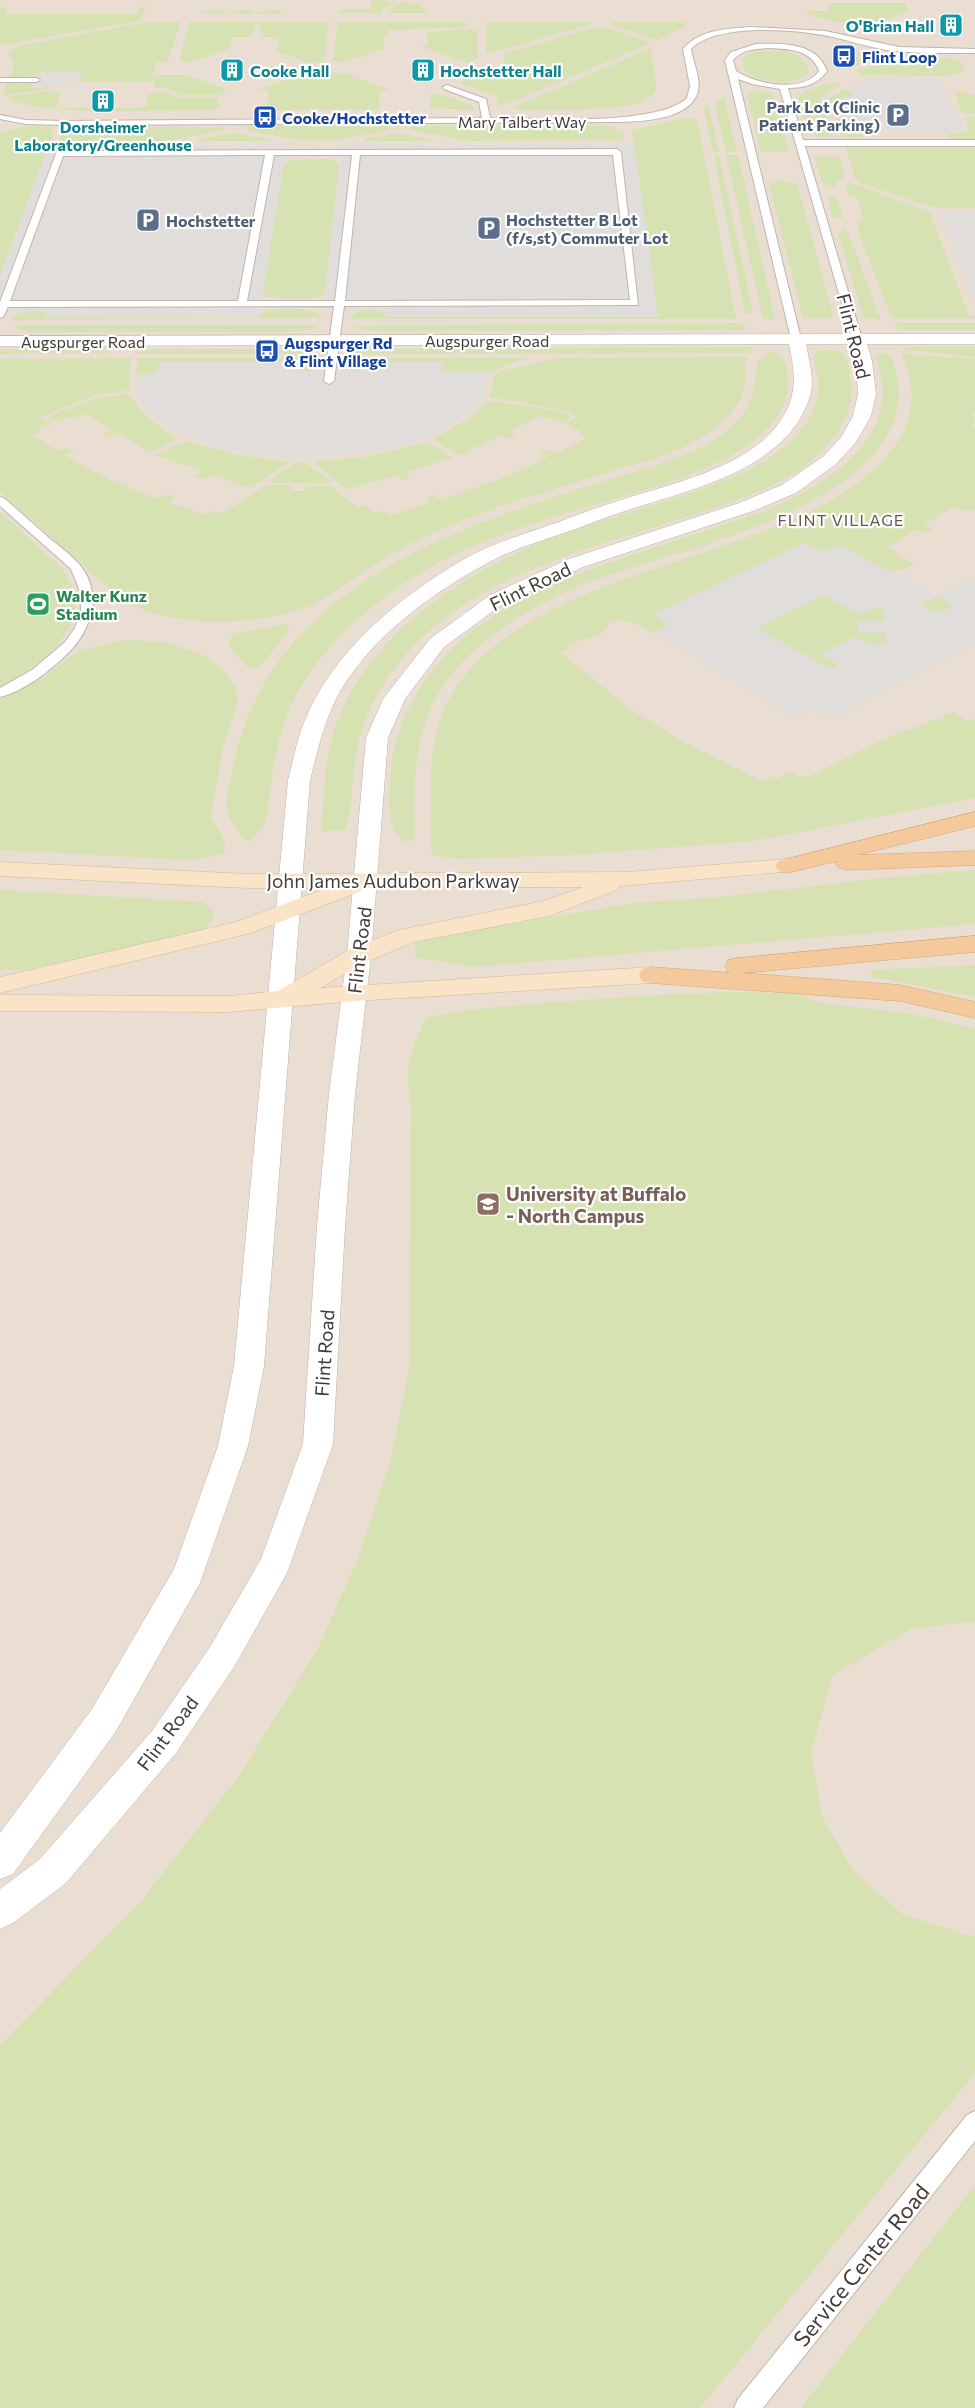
<svg xmlns="http://www.w3.org/2000/svg" width="975" height="2408" viewBox="0 0 975 2408" font-family="Commissioner,sans-serif">
  <style>
    .education { fill: #e9ded1 }
    .green { fill: #d6e2b2 }
    .parking { fill: #e0dddb; fill-rule: evenodd }
    .lines { fill: none; stroke-linecap: round; stroke-linejoin: round }
    .service-casing { stroke: #bfb5ac; stroke-width: 2 }
    .tertiary-casing { stroke: #bfb5ac; stroke-width: 1 }
    .secondary-casing { stroke: #d0b89c; stroke-width: 1 }
    .primary-casing { stroke: #d8a36d; stroke-width: 1 }
    .service { fill: #fff; fill-rule: evenodd }
    .tertiary { fill: #fff; fill-rule: evenodd }
    .secondary { fill: #f9e4c8; fill-rule: evenodd }
    .primary { fill: #f4ca9c; fill-rule: evenodd }
    .labels { text-anchor: middle; dominant-baseline: central; stroke-width: 4.5; stroke-linejoin: round; paint-order: stroke }
    .far-culture-label { font-size: 16px; font-weight: bold; fill: #0d838f; stroke: #fff; text-anchor: start }
    .far-transit-label { font-size: 16px; font-weight: bold; fill: #164399; stroke: #fff; text-anchor: start }
    .far-service-label { font-size: 16px; font-weight: bold; fill: #4e5e75; stroke: #fff; text-anchor: start }
    .far-street-label { font-size: 16px; fill: #433b36; stroke: #fff }
    .far-neighbourhood-label { font-size: 16px; letter-spacing: 1px; fill: #65574e; stroke: #fff }
    .far-leisure-label { font-size: 16px; font-weight: bold; fill: #27864d; stroke: #fff; text-anchor: start }
    .street-label { font-size: 19px; fill: #433b36; stroke: #fff }
    .education-label { font-size: 19px; font-weight: bold; fill: #785e54; stroke: #fff; text-anchor: start }
    .near-street-label { font-size: 22px; fill: #433b36; stroke: #fff }
  </style>
  <rect width="100%" height="100%" fill="#f1ece6"/>
  <rect class="education" x="0" y="0" width="975" height="2408"/>
  <g class="green">
    <path d="M372 0 396 2 382 9 381 13H339L340 9H370Z"/>
    <path d="M401 2 419 4 428 13H388L389 10Z"/>
    <path d="M828 3H905L908 11 872 26H855L808 15 807 11H830Z"/>
    <path d="M2 5 1 8H6L4 14H138L140 7H147L139 21 0 45V6Z"/>
    <path d="M220 9 225 13 248 9 254 13 276 9 284 14 197 13Z"/>
    <path d="M148 22H180L168 61 156 62 152 75H184L185 74 229 90 224 91 223 95H184L166 88H154L156 81H79L82 72 9 78C14 69 16 62 7 54L19 46Z"/>
    <path d="M189 22H329L324 61H313L312 64 277 51 279 37H263V34L259 31 261 25H255L254 31 248 37H232L229 49 188 63 179 61Z"/>
    <path d="M338 22H466V27L388 30 387 37H384V49L345 62 333 61Z"/>
    <path d="M486 22H591V24L491 53 486 52Z"/>
    <path d="M611 22H685L686 26 657 40 611 24Z"/>
    <path d="M601 28 611 29 651 43 499 107 497 97 458 82 478 75H504V55L507 53 590 29Z"/>
    <path d="M471 29 478 31V59L469 61V64L419 46H428L427 32Z"/>
    <path d="M649 49 651 50C652 59 658 86 655 92 651 98 641 102 635 104 618 109 525 113 511 108Z"/>
    <path d="M771 50C789 51 805 53 809 72 797 87 760 83 746 72L742 61 743 57 756 52Z"/>
    <path d="M849 55H894L898 56 853 66Z"/>
    <path d="M917 58 959 59 965 71 944 76 860 75 855 70Z"/>
    <path d="M311 72V75L344 73 390 90 379 91 378 103 381 105 380 108 377 109 276 110 266 108 269 90H255Z"/>
    <path d="M8 82H27L34 85V88H52L5 95 4 91Z"/>
    <path d="M826 83H839L841 85 820 97 833 138 818 136 808 132 798 99 802 93Z"/>
    <path d="M759 90 773 94 789 152H761L747 94Z"/>
    <path d="M843 90H851L853 96 837 99 859 132 866 134 864 137 842 138 829 98Z"/>
    <path d="M50 91H59L58 94H61L56 108H145L149 94 161 91 180 98H218L217 104 221 106 212 110C173 110 31 117 7 97Z"/>
    <path d="M954 92H966L968 95H975V114H963Z"/>
    <path d="M431 94 446 96 473 106 475 110 430 108Z"/>
    <path d="M724 97 737 152H726L715 104Z"/>
    <path d="M704 107H709L719 152 712 150Z"/>
    <path d="M690 117 697 119 736 319H351L355 313C366 309 381 307 388 317H658L632 130Z"/>
    <path d="M965 117H975V140H955L947 137V134L970 132Z"/>
    <path d="M26 126 51 127 50 130 54 131 0 275V133Z"/>
    <path d="M246 126H392L387 130 341 140 304 141 249 131Z"/>
    <path d="M409 126H614L615 131H623V138L617 140 467 141 412 130Z"/>
    <path d="M69 127H227L224 130 167 141H59L63 132 68 130Z"/>
    <path d="M234 133 267 139 269 141H197L200 139Z"/>
    <path d="M399 133 435 141H364L366 138Z"/>
    <path d="M845 146H975V208L931 207 861 183 856 179Z"/>
    <path d="M719 155 753 313 751 314 745 313 714 157Z"/>
    <path d="M726 155H738L775 319H763Z"/>
    <path d="M814 156 839 157 845 175 832 188 823 184Z"/>
    <path d="M330 159 339 164 325 294 310 299 266 297 262 293 284 164 293 160Z"/>
    <path d="M780 180 797 184 834 318 803 317 769 184Z"/>
    <path d="M849 182 930 213 969 316H975V318L895 319 891 316 858 232V221L864 219 857 198 849 195 845 190Z"/>
    <path d="M831 196 837 197 843 219 833 218 827 197Z"/>
    <path d="M844 228C851 234 873 304 881 319L864 318 838 233Z"/>
    <path d="M270 310C285 310 313 305 323 318L11 320C19 311 34 309 45 313L47 318H258L260 314Z"/>
    <path d="M741 323 749 330 372 331 353 326Z"/>
    <path d="M894 323H975V330H899Z"/>
    <path d="M20 325H310L318 326 311 329 295 332H29L12 327Z"/>
    <path d="M754 347 750 353 349 354 358 350 371 349Z"/>
    <path d="M911 347H975V357L900 349Z"/>
    <path d="M0 349H103L109 353 0 354Z"/>
    <path d="M150 349H299L310 350 315 354H135L141 350Z"/>
    <path d="M828 350C833 350 839 350 843 353 847 356 848 363 849 367 854 387 852 406 842 424 810 483 732 502 673 521 571 554 453 583 389 676 367 708 356 739 353 778 351 794 352 813 346 828L344 831H321C324 800 324 764 333 734 365 633 466 572 558 535 590 525 621 515 653 505 706 488 792 465 814 407 824 381 815 377 814 355L817 352Z"/>
    <path d="M772 351 785 360C789 377 790 392 782 408 756 465 639 491 583 508 542 521 501 533 462 551 400 580 343 623 305 680 278 721 272 768 267 817L262 828 250 841C244 839 241 835 238 831 218 809 229 790 234 764 270 588 451 529 601 482 649 467 706 456 740 418 755 401 754 383 757 362Z"/>
    <path d="M878 354H890C951 502 668 549 577 587 527 609 474 640 443 686 413 732 413 785 415 838L405 843C384 825 390 799 391 773 392 746 401 721 414 698 462 615 551 582 638 553 677 540 717 527 757 514 808 494 880 457 883 393 883 381 879 368 876 356Z"/>
    <path d="M901 354 975 359V411L971 415 975 418 973 427 975 428V511L965 509 962 511 952 507 924 525 933 529 927 533 917 529 888 547 897 552 894 554 914 563 906 569 890 572 839 545 821 552 805 543 654 614 668 625 654 633 629 621 616 620 609 623 602 633 567 645 570 649 560 652 630 709 682 741 764 782 772 776 778 779 789 771 801 777 810 776 880 741 954 712 967 721 973 719 975 721V798L754 841 572 855 457 859 432 855C430 839 431 822 431 806 430 778 431 750 439 723 472 622 607 585 696 555 726 545 756 534 785 523 852 495 943 439 901 354Z"/>
    <path d="M748 357C744 365 745 375 745 383 743 401 731 415 717 426 684 453 642 462 603 474 543 493 481 509 425 537 404 547 382 559 363 572 333 592 319 606 283 614 232 626 168 626 121 599L0 492V359L132 358 129 377 130 390 93 396 40 417 52 424 38 429 41 431 32 435 58 451 67 448 74 451 65 455C94 474 126 487 159 499L167 494 175 497 168 502 206 515 213 511 220 513 236 505 265 485H290V491H305L306 486H330L358 508 366 506 374 513 383 511 389 516 430 503 425 498 434 495 441 500C477 488 514 475 548 457L540 453 547 450 556 454 587 438 579 434 583 432 566 424 576 417 569 411 489 397 495 375 499 371 559 358Z"/>
    <path d="M138 358H318L316 368 307 372 301 371V362H160L156 374 136 375Z"/>
    <path d="M346 358H523L525 359 498 368 489 375V371H445L442 369 443 362H361L360 370 355 372 345 368Z"/>
    <path d="M128 394 146 416 177 439 150 452 119 434 109 437 103 434 112 430 85 414 76 418 73 416 57 422 49 416 98 398Z"/>
    <path d="M488 401 561 411 569 414 570 418 562 423 540 416 508 432 516 435 509 439 501 435 460 455 435 441V438L472 417Z"/>
    <path d="M186 441 237 455 289 462 251 488 211 474 204 479 195 476 202 471 155 455Z"/>
    <path d="M427 442 452 458 406 472 411 477 402 480 396 475 349 489 340 484 315 463 316 461 365 457Z"/>
    <path d="M303 461 331 481 330 483H274L269 481 295 463Z"/>
    <path d="M0 512 62 569C102 621 42 664 0 686Z"/>
    <path d="M824 595 859 615C867 611 876 603 884 611L885 621 858 632 886 633V641L874 646 856 637 822 654 837 664 836 667 830 669 756 628Z"/>
    <path d="M937 596 952 604 953 607 937 613 920 605Z"/>
    <path d="M284 624 288 626 289 631 259 668H248L229 645 231 637 242 632Z"/>
    <path d="M126 640 164 642 201 654 219 666 235 687 238 704 223 747 211 816 225 843 224 854 190 860 0 850V700L46 676 72 655 84 649Z"/>
    <path d="M975 870V924L472 967 415 957V943L475 930 634 903 719 897 881 878Z"/>
    <path d="M0 890 202 902 211 908 214 918 204 929 183 938 26 969 0 970Z"/>
    <path d="M975 965V997L872 977 871 970Z"/>
    <path d="M742 992 799 994 816 1002 912 1014 975 1029V1621L911 1629 833 1675 811 1752 821 1814 853 1871 902 1914 975 1937V2073L700 2408H0V2045L142 1900 239 1776 317 1650 359 1556 391 1458 409 1370 411 1106C404 1069 409 1052 426 1018 469 1008 514 1006 558 1002 620 997 680 993 742 992Z"/>
    <path d="M975 2185V2408H801Z"/>
  </g>
  <g class="parking">
    <path d="M83 71 79 81H63L61 86H53L52 88H33L40 72Z"/>
    <path d="M938 78 962 132H848L837 99 852 97 850 88 855 83 873 78Z"/>
    <path d="M634 144 658 317H388L385 313 375 310H323L342 145Z"/>
    <path d="M49 145H287L259 318H47L46 313 38 311H0V275Z"/>
    <path d="M940 212H975V303Z"/>
    <path d="M160 362H301L300 369 303 371 355 372 360 370 361 362H443L442 369 445 371H489V375L484 391 470 411 433 435 411 443 368 453 298 458 251 454 211 445 178 432 162 423 144 404 138 396 136 385V375L156 374Z"/>
    <path d="M805 543 821 552 839 545 937 596 975 577V644L832 719 814 709 795 718 654 633 668 624 654 614ZM824 595 859 615 875 607 881 608 884 611 885 621 858 620V632L885 633 886 641 874 646 856 637 821 654 837 663 836 667 830 669 757 628ZM937 596 952 604 953 606 937 613 920 605Z"/>
  </g>
  <g class="lines">
    <g class="service-casing">
      <g id="service">
        <path d="M751 27 825 31 899 47 975 49V53C946 53 916 54 887 50 867 47 848 40 828 36 793 29 716 23 691 49 693 62 701 79 698 91 691 119 645 121 623 122L63 125 26 124 0 119V115L26 120 63 121 482 118 479 102 444 89 443 87 447 85 486 99 490 118C535 118 656 127 687 98L690 86 683 49C700 29 726 29 751 27Z"/>
        <path d="M756 44C782 43 817 42 827 71 817 85 804 88 788 88L803 140H975V146H805L862 339 860 341 852 339 780 89 752 84 738 79 801 339 796 342 791 339 725 60 731 52ZM770 48C790 49 812 50 819 71 803 94 756 84 736 71L733 60C742 49 756 49 770 48Z"/>
        <path d="M0 78H36L40 80 36 82H0Z"/>
        <path d="M617 149 621 152 638 305 344 306 334 381 329 384 324 381 334 306 8 307 3 317 0 318V302L57 151ZM265 155 238 301H10L63 156ZM274 155H352L335 301H247ZM360 155H613L630 300 345 301Z"/>
        <path d="M0 497 4 498C19 511 34 525 49 538 59 546 70 554 78 563 104 592 92 630 67 654 50 671 24 691 0 697V688L32 670 65 642 75 628 81 610 80 591 71 569 0 506Z"/>
        <path d="M975 2111V2141L763 2408H734L738 2399 967 2115Z"/>
      </g>
    </g>
    <g class="tertiary-casing">
      <path id="tertiary" d="M857 334H975V344H867L872 361 876 394 871 416 856 442 836 464 796 493 753 511 583 567 504 603 444 647 405 699 388 738 371 955 355 1094 345 1226 333 1444 287 1573 234 1667 176 1753 66 1883 13 1923 0 1929V1889L40 1859 152 1731 210 1647 261 1559 303 1444 317 1226 329 1094 347 955 366 738 383 699 430 639 490 595 569 559 739 503 782 485 824 456 842 436 853 416 858 394 856 361 850 344H806C809 361 815 380 810 396 788 470 688 490 625 511 603 518 582 527 561 534 535 543 508 551 484 565 427 596 365 642 335 701 323 726 317 753 310 780L264 1366 248 1446 200 1583 116 1731 13 1874 0 1879V1833L92 1709 174 1569 218 1446 234 1366 288 780C293 762 296 743 303 725 331 653 397 598 463 560 489 545 518 536 547 526 571 518 594 508 618 501 669 484 750 468 781 420 798 395 795 372 789 344L0 346V336Z"/>
    </g>
    <g class="secondary-casing">
      <path id="secondary" d="M787 859 795 861 799 866 795 871 620 886 617 890 549 916 414 942 368 961 320 988 651 967 660 969 663 975 660 981 651 983 354 1001 229 1012 0 1011V995L229 996 278 991 350 949 399 930 544 901 583 887 362 888 359 892 251 933 0 993V977L236 922 327 888H248L0 876V862L248 874 627 872Z"/>
    </g>
    <g class="primary-casing">
      <g id="primary">
        <path d="M975 812V826L857 855 975 851V865L847 870 839 868 835 863 837 861 787 873 779 871 775 866 779 861Z"/>
        <path d="M975 936V952L742 973 900 985 975 1002V1018L900 1001 651 983 642 981 639 975 642 969 651 967 733 973 728 972 725 966 728 960 737 958Z"/>
      </g>
    </g>
    <use href="#service" class="service"/>
    <use href="#tertiary" class="tertiary"/>
    <use href="#secondary" class="secondary"/>
    <use href="#primary" class="primary"/>
  </g>
  <defs>
    <g id="building-square" transform="scale(1.25)"><rect x="-9" y="-9" width="18" height="18" rx="4" fill="#0f9aa8" stroke="#fff"/><path d="M-4-6H4V6H1V3H-1V6H-4ZM-2.5-4.3h1.7v1.8h-1.7ZM.8-4.3h1.7v1.8H.8ZM-2.5-1h1.7V.8h-1.7ZM.8-1h1.7V.8H.8Z" fill="#fff"/></g>
    <g id="bus-square" transform="scale(1.25)"><rect x="-9" y="-9" width="18" height="18" rx="4" fill="#1a4fb4" stroke="#fff"/><path d="M-5-6H5V4H4V6H2V4H-2V6H-4V4H-5ZM-3.5-4V0h7V-4ZM-3.5 1.2v1.5H-2V1.2ZM2 1.2v1.5H3.5V1.2Z" fill="#fff"/></g>
    <g id="parking-square" transform="scale(1.25)"><rect x="-9" y="-9" width="18" height="18" rx="4" fill="#5c6f8a" stroke="#fff"/><path d="M-3.5-5.5H1a3.5 3.5 0 0 1 0 7H-1V5.5H-3.5ZM-1-3.4V-.6H.8a1.4 1.4 0 0 0 0-2.8Z" fill="#fff"/></g>
    <g id="stadium-square" transform="scale(1.25)"><rect x="-9" y="-9" width="18" height="18" rx="4" fill="#2e9e5b" stroke="#fff"/><path d="M0-5a6.5 5 0 1 0 0 10a6.5 5 0 1 0 0-10ZM-3.5-1.8h7v3.6h-7Z" fill="#fff"/></g>
    <g id="university-square" transform="scale(1.25)"><rect x="-9" y="-9" width="18" height="18" rx="4" fill="#8d6e63" stroke="#fff"/><path d="M0-5L7-2L0 1L-7-2ZM-4 1L0 2.5L4 1V4Q0 6-4 4Z" fill="#fff"/></g>
  </defs>
  <g fill-rule="evenodd">
    <use href="#building-square" x="951" y="25"/>
    <use href="#bus-square" x="844" y="56"/>
    <use href="#building-square" x="232" y="70"/>
    <use href="#building-square" x="423" y="70"/>
    <use href="#building-square" x="103" y="101"/>
    <use href="#parking-square" x="898" y="115"/>
    <use href="#bus-square" x="265" y="117"/>
    <use href="#parking-square" x="148" y="220"/>
    <use href="#parking-square" x="489" y="228"/>
    <use href="#bus-square" x="267" y="351"/>
    <use href="#stadium-square" x="38" y="604"/>
    <use href="#university-square" x="488" y="1204"/>
  </g>
  <g class="labels">
    <g class="far-culture-label">
      <text x="934" y="25" text-anchor="end">O'Brian Hall</text>
      <text x="250" y="70">Cooke Hall</text>
      <text x="440" y="70">Hochstetter Hall</text>
      <text x="103" y="126" text-anchor="middle">Dorsheimer<tspan x="103" dy="18">Laboratory/Greenhouse</tspan></text>
    </g>
    <g class="far-transit-label">
      <text x="862" y="56">Flint Loop</text>
      <text x="282" y="117">Cooke/Hochstetter</text>
      <text x="284" y="342">Augspurger Rd<tspan x="284" dy="18">&amp; Flint Village</tspan></text>
    </g>
    <g class="far-service-label">
      <text x="880" y="106" text-anchor="end">Park Lot (Clinic<tspan x="880" dy="18">Patient Parking)</tspan></text>
      <text x="506" y="219">Hochstetter B Lot<tspan x="506" dy="18">(f/s,st) Commuter Lot</tspan></text>
      <text x="166" y="220">Hochstetter</text>
    </g>
    <g class="far-street-label">
      <text x="522" y="121">Mary Talbert Way</text>
      <text x="487" y="340">Augspurger Road</text>
      <text x="83" y="341">Augspurger Road</text>
    </g>
    <g class="far-neighbourhood-label">
      <text x="841" y="519">FLINT VILLAGE</text>
    </g>
    <g class="far-leisure-label">
      <text x="56" y="595">Walter Kunz<tspan x="56" dy="18">Stadium</tspan></text>
    </g>
    <g class="street-label">
      <text transform="translate(854 336) rotate(76)">Flint Road</text>
      <text transform="translate(530 586) rotate(-26)">Flint Road</text>
      <text x="393" y="880">John James Audubon Parkway</text>
      <text transform="translate(359 950) rotate(-83)">Flint Road</text>
      <text transform="translate(324 1353) rotate(-86)">Flint Road</text>
      <text transform="translate(167 1733) rotate(-53)">Flint Road</text>
    </g>
    <g class="education-label">
      <text x="506" y="1193">University at Buffalo<tspan x="506" dy="22">- North Campus</tspan></text>
    </g>
    <g class="near-street-label">
      <text transform="translate(861 2265) rotate(-51)">Service Center Road</text>
    </g>
  </g>
</svg>
